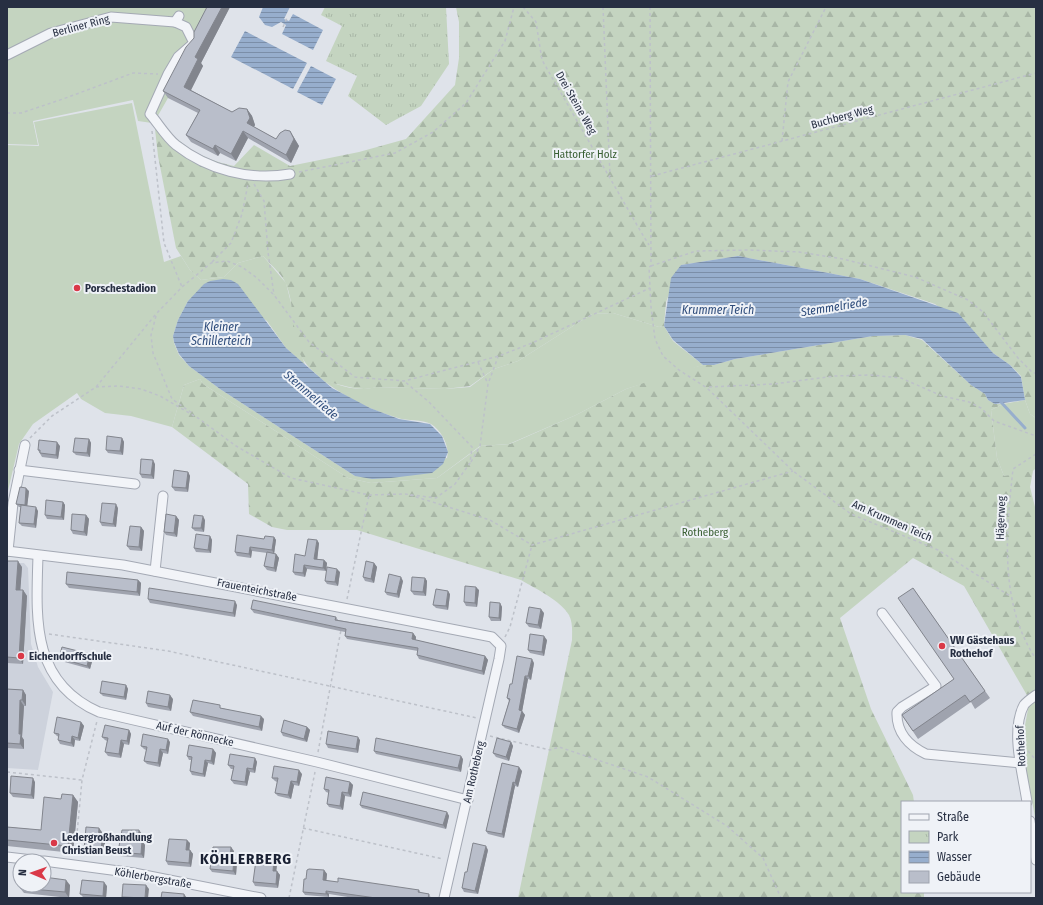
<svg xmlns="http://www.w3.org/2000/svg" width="1043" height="905" viewBox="0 0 1043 905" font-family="'Fira Sans Condensed',sans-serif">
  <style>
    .built { fill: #cdd2dc }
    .grass { fill: #c4d4c0 }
    .forest { fill: url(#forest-firs) }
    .park { fill: url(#park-tufts) }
    .water { fill: url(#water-rules) }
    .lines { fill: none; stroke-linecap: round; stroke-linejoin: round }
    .stream { stroke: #97aecd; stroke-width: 3 }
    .minor-casing { stroke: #a4a9b4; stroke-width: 11 }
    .path { stroke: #bdc1c9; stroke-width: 1.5; stroke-dasharray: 3 3; stroke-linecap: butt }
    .minor { stroke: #f2f4f8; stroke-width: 9 }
    .wall { fill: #9fa3ae }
    .shaded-wall { fill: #82858d }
    .building { fill: #b9beca; stroke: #82858d }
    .poi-dot { fill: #da3948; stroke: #eff2f7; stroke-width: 1.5 }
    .labels { text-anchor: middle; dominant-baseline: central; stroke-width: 4; stroke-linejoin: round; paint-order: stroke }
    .street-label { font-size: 11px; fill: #272f42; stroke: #eff2f7 }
    .park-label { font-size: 11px; fill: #395f33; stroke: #eff2f7 }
    .poi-label { font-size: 11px; font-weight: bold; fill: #272f42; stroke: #eff2f7; text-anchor: start }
    .water-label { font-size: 12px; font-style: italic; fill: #2d4b7a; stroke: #eff2f7 }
    .district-label { font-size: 15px; font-weight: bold; letter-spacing: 1px; fill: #192033; stroke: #eff2f7 }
  </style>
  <defs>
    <pattern id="forest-firs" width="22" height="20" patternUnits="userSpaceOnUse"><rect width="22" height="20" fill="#c4d4c0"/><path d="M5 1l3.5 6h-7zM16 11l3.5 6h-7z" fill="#a8b6a6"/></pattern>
    <pattern id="park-tufts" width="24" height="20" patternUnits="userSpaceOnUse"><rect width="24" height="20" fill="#c4d4c0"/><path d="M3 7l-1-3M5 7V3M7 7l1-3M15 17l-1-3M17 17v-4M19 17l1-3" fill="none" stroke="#a8b6a6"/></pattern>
    <pattern id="water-rules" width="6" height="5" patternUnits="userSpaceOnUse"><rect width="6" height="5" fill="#97aecd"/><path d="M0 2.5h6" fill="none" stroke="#7b8ea8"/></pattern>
  </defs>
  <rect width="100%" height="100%" fill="#dfe3ea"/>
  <path class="built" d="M7 563H24L28 568 31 644 38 667 53 692 38 770 7 768Z"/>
  <g class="grass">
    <path d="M7 7H215L168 98 156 119 152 123 138 121 133 100 33 121 38 145 7 144Z"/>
    <path d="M132 103 164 262 181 256 190 270 201 280 224 277 238 263 263 256 286 283 294 315 295 336 305 365 286 348 267 321 210 281 188 301 178 320 173 336 174 343 179 355 189 366 220 389 355 476 447 458C450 446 441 430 431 424 422 419 407 421 398 418 367 409 339 394 315 374 333 384 355 393 376 387L445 389 470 387 494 369 518 361 592 314 613 313 659 327 664 326 673 341 703 365 626 389 576 415 509 444 480 446 437 478 371 483 348 478 203 384 200 379 184 385 172 427 131 416 105 413 81 399 77 393 33 424 19 444 7 495V145L39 146 34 122Z"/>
    <path d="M1025 400 1030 414 1036 418V468C1030 476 1014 475 1004 476L997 458 991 410 1003 404Z"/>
    <path d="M1036 698V823C1032 795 1023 768 1023 740 1024 728 1027 716 1029 703Z"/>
  </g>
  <g class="forest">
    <path d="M456 7H1036V418L1030 414 1025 400 1021 376 1010 365 993 353 977 336 935 304 860 279 738 256 681 265 666 302 664 326 659 327 613 313 592 314 518 361 494 369 470 386 445 389 376 387C364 391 353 388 341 385 316 381 298 360 294 335 292 318 293 301 286 284 282 274 270 264 263 256L238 263 224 277 201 280 190 270 176 248 158 156 155 129 156 119C180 144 200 159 234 166L254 145 290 166 359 152 406 139 455 85 459 58V22Z"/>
    <path d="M905 335 922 340 971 385 985 394 988 400 995 404H1003L991 410 997 458 1004 476 1033 471 1030 487 1036 511V698L1028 697 964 586 913 558 840 618 871 709 913 795 914 802H902V892H924V898H518L572 640C572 632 573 623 569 615 560 600 536 589 521 580L357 530H287L272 527 249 514 248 484 172 427 184 385 200 379 203 384 348 478 371 483 437 478 481 446 510 444 576 415 626 389 679 371 703 365H714L735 359 873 336Z"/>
  </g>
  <path class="park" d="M325 7H446L449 64 421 106 386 125 348 96 357 76 326 61 342 26 321 15Z"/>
  <g class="water">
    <path d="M263 7H290L284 19 289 21 293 14 323 30 313 50 282 34 286 25 281 22 272 27 265 25 259 17Z"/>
    <path d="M245 31 307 63 293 89 231 57Z"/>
    <path d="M311 66 336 79 322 105 297 92Z"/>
    <path d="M738 256 860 279 958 313 993 353 1010 365 1021 377 1025 400 995 404 988 400 985 394 971 385 922 339 905 335 873 336 735 359 714 365H703L673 340 664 326 671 278 681 265Z"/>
    <path d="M223 279 231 280 238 284 286 348 332 388 370 408 399 419 430 424 442 436 448 452 443 464 432 473 391 478 372 479 355 476 220 389 189 366 179 354 174 342 173 336 178 320 188 301 204 284 210 281Z"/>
  </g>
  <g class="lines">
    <path class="stream" d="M1000 401 1025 428"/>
    <g class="minor-casing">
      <g id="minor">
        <path d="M175 22 186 27 194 43 178 57 168 74 150 114C158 123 166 137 176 145 208 170 250 181 290 174"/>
        <path d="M7 55 51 33 111 17 175 22 179 16"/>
        <path d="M19 470 135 484"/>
        <path d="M7 551 123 565 492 637 501 646 499 659 444 898"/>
        <path d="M8 551 13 503 25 445"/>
        <path d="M38 556C36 619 31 682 99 712L317 762 468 800"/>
        <path d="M155 571 163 496"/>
        <path d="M882 613 936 686 902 707 897 712C896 732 909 746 926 754L1020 763"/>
        <path d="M1027 802C1023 774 1010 731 1024 705 1027 701 1032 698 1036 695"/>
        <path d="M1030 821 1036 860"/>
        <path d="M7 857 41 861"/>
        <path d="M44 861 134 873 261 898"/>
      </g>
    </g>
    <g class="path">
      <path d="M523 7 536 22 542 60 641 232 649 245"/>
      <path d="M603 7 610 176"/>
      <path d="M650 7 651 266 649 267 651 307 655 339 663 356 679 370 707 388 793 471 851 514 938 550 1010 596"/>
      <path d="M283 27 287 18"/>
      <path d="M7 113H21L63 99 133 73 158 74"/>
      <path d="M152 131 164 243 182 287"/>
      <path d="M782 141 788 82 826 7"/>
      <path d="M299 172 395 153 433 132 466 103 505 41 514 7"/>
      <path d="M652 176 1036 73"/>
      <path d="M254 184 264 201 268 252 274 295"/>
      <path d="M212 262 231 243 242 214 248 184"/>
      <path d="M651 266 696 251 749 250 799 252 843 259 915 277 968 300 983 312 1018 358 1033 373H1036"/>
      <path d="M156 316 151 335 153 353 172 399 192 413"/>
      <path d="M478 362 488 384"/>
      <path d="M96 387 119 386 141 389 160 396 198 418 236 446 291 478 369 495 405 494 436 498 455 484 470 463 472 447 429 402 404 381"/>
      <path d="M709 387 774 384 835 376 871 375 901 378 942 396 969 402 981 408 994 421 1036 436"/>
      <path d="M30 438 52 416 96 387 156 314 182 287 211 263 227 261 242 267 257 278 274 295 309 342 355 377 404 381 499 356 532 343 650 288"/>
      <path d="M1036 454 1013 469C1006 532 999 604 1036 659"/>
      <path d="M471 462 480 446 488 384 498 357"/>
      <path d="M410 495 490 520 532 545 793 471"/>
      <path d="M347 599 369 495"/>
      <path d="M49 634 168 651 477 718"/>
      <path d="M505 637 510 627 532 545"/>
      <path d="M490 736 550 750 559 747 648 777 727 826 763 858 781 898"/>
      <path d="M1028 751 1036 760"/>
      <path d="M318 752 341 630"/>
      <path d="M7 772 82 780"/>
      <path d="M303 828 443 859"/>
      <path d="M75 855 82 780 97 721"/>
      <path d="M289 898 315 772"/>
    </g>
    <use href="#minor" class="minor"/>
  </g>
  <g class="wall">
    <path d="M207 7H230L201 63 203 66 191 90 232 112 247 109 252 116 255 125 254 127 276 139 290 131 299 146 291 163 248 138 236 161 220 153 218 156 191 142 186 135 198 113 168 98 163 91 194 38Z"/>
    <path d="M122 438 124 442 123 455 108 453 106 450Z"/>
    <path d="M89 439 91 443 90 457 76 455 73 452Z"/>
    <path d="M60 446 58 459 42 457 38 450Z"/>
    <path d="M155 464 154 479 142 478 140 474Z"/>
    <path d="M188 472 190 476 188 492 175 491 172 487Z"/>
    <path d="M29 491 27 506 38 511 36 528 22 526 19 523 21 507H19L16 504Z"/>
    <path d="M63 502 65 505 64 520 47 519 45 515Z"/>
    <path d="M118 508 116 527 102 526 100 522Z"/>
    <path d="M86 515 89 519 87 536 73 534 71 530Z"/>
    <path d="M176 516 179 520 177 537 166 535 164 532Z"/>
    <path d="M205 520 204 532 195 531 192 528Z"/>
    <path d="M141 527 144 531 142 551 130 550 127 546Z"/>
    <path d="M210 536 212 540 211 553 196 552 194 548Z"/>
    <path d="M274 537 276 540 274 554H276L279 558 276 572 267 570 264 566 267 553 252 551 251 558 237 556 235 552 264 539Z"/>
    <path d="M319 543 317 559 324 560 327 563 326 571 307 569 305 577 295 575 293 572 305 556Z"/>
    <path d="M7 561 22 567 20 590H23L27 596 23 664 7 663Z"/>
    <path d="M374 563 377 567 374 583 365 581 363 577Z"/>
    <path d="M340 572 338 586 327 584 325 581Z"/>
    <path d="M425 578 427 581 426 596 414 595 411 591Z"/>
    <path d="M138 580 141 583 140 596 69 588 66 584Z"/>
    <path d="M403 581 399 598 387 595 385 592Z"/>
    <path d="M913 588 990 698 975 709 971 702 918 739 902 715 954 679Z"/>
    <path d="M479 590 477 607 466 606 464 602Z"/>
    <path d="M450 594 448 610 436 608 433 605Z"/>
    <path d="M148 599 237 605 235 617 150 603Z"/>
    <path d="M500 603 502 607 501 621H491L489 617Z"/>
    <path d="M251 609 336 617 338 620 413 633 416 637V640L485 656 488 660 484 675 419 659 417 655 418 651 347 639 345 636V632L254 613Z"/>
    <path d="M544 613 541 629 529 627 526 623Z"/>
    <path d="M547 640 544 656 530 653 528 650Z"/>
    <path d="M59 658H93L90 669 61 661Z"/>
    <path d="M534 663 531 680 528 679 522 711 525 715 519 733 505 728 502 725 509 701 507 698 512 684Z"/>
    <path d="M126 685 128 689 126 700 103 696 100 693Z"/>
    <path d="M7 689 23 690 26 695V706H24L22 737 24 740V749L7 748Z"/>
    <path d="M173 699 171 711 148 707 146 703Z"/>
    <path d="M222 708 264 719 262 731 193 716 190 712Z"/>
    <path d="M81 722 84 726 80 741 75 740 74 747 60 744 58 740 59 737 57 736 54 733Z"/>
    <path d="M307 727 310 730 307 742 283 736 281 732Z"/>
    <path d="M129 730 131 734 129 745 124 744 121 758 108 756 105 752 107 741 105 740 102 737Z"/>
    <path d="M360 740 358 753 328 748 326 744Z"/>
    <path d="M170 742 168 754 163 753 160 767 147 764 144 761 146 750 144 749 141 746Z"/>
    <path d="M511 742 513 746 509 761 496 757 493 753Z"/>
    <path d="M213 749 216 753 214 765 208 763 205 777 192 775 190 771 191 760H189L187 756Z"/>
    <path d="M374 751 463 759 461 772 376 754Z"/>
    <path d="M255 758 257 762 255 773 250 772 247 786 234 784 231 780 233 769H231L228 765Z"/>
    <path d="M502 763 522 771 518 787 515 786 504 838 488 834 486 831Z"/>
    <path d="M302 774 299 786 294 785 291 799 278 796 275 793 277 782 275 781 272 778Z"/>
    <path d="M35 782 34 799 13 797 10 793Z"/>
    <path d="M350 782 353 785 351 797 345 796 343 810 329 807 327 804 329 793 326 792 324 789Z"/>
    <path d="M73 795 78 802 73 853 7 846V827L41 830 61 799Z"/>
    <path d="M360 805 447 812 449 816 446 829 362 808Z"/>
    <path d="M102 832 101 839 105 843 103 856 87 854 84 850Z"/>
    <path d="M142 834 141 841H142L145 845 144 858 120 856 118 852Z"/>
    <path d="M190 843 189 850H190L193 854 191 867 168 865 166 861Z"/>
    <path d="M488 850 478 894 464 892 462 888 467 872Z"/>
    <path d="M234 851 233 858H234L237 862 236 875 212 872 210 869Z"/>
    <path d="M274 860 277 864 276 871 280 875 278 888 255 886 253 882Z"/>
    <path d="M324 870 327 874 326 881 419 890 421 893 429 894 431 898H354L329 894V897L305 895 303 892 306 879Z"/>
    <path d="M70 885 69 898 24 893 20 888Z"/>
    <path d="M107 886 106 898 83 897 80 894Z"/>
  </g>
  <g class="shaded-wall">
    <path d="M222 7H230L201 63 203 66 189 94 184 87 195 57Z"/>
    <path d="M247 109 252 116 255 125 252 130 247 123Z"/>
    <path d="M243 131 248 138 236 161 231 154Z"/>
    <path d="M290 131 299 146 291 163 286 155Z"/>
    <path d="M215 145 220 153 218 156 213 149Z"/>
    <path d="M122 438 124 442 123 455 120 451Z"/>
    <path d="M89 439 91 443 90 457 87 453Z"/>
    <path d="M57 442 60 446 58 459 56 455Z"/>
    <path d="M153 460 155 464 154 479 151 475Z"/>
    <path d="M188 472 190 476 188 492 186 488Z"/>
    <path d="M26 488 29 491 27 508 25 505Z"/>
    <path d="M63 502 65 505 64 520 61 517Z"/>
    <path d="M116 504 118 508 116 527 113 524Z"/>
    <path d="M36 507 38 511 36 528 34 524Z"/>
    <path d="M86 515 89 519 87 536 84 532Z"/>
    <path d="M176 516 179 520 177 537 174 533Z"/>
    <path d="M203 516 205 520 204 532 201 528Z"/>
    <path d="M141 527 144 531 142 551 139 547Z"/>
    <path d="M210 536 212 540 211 553 208 550Z"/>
    <path d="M274 537 276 540 274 554 272 550Z"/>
    <path d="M317 540 319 543 317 562 314 559Z"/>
    <path d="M250 547 252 551 251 558 249 554Z"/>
    <path d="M276 554 279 558 276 572 274 568Z"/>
    <path d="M324 560 327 563 326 571 323 568Z"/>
    <path d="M18 561 22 567 20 595 16 590Z"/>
    <path d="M374 563 377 567 374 583 371 579Z"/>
    <path d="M304 565 307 569 305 577 303 573Z"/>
    <path d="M337 569 340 572 338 586 335 582Z"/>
    <path d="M401 577 403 581 399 598 397 594Z"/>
    <path d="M425 578 427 581 426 596 423 592Z"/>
    <path d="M138 580 141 583 140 596 137 592Z"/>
    <path d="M476 587 479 590 477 607 475 603Z"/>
    <path d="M23 590 27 596 23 664 19 658Z"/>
    <path d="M448 591 450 594 448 610 446 606Z"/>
    <path d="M235 601 237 605 235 617 233 613Z"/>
    <path d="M500 603 502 607 501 621 499 618Z"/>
    <path d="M541 609 544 613 541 629 538 625Z"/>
    <path d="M413 633 416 637 415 643 412 639Z"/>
    <path d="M544 636 547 640 544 656 542 652Z"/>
    <path d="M90 654 93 658 90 669 87 666Z"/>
    <path d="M485 656 488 660 484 675 482 671Z"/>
    <path d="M532 659 534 663 531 680 528 676Z"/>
    <path d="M525 676 528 679 522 712V711L525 715 519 733 517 729 519 710Z"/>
    <path d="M126 685 128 689 126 700 124 697Z"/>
    <path d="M23 690 26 695V706L22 700Z"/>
    <path d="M170 695 173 699 171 711 168 707Z"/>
    <path d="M20 700 24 706 22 737 24 740V749L20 744 19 734Z"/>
    <path d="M261 716 264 719 262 731 259 727Z"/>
    <path d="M81 722 84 726 80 741 78 738Z"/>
    <path d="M307 727 310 730 307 742 304 739Z"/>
    <path d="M129 730 131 734 129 745 127 741Z"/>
    <path d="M72 736 75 740 74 747 71 743Z"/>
    <path d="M358 737 360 740 358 753 356 749Z"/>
    <path d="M168 739 170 742 168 754 166 750Z"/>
    <path d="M121 740 124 744 121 758 119 754Z"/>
    <path d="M511 742 513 746 509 761 506 757Z"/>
    <path d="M160 749 163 753 160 767 158 763Z"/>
    <path d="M213 749 216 753 214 765 211 761Z"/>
    <path d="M461 756 463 759 461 772 458 768Z"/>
    <path d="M255 758 257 762 255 773 253 769Z"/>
    <path d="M205 760 208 763 205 777 203 774Z"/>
    <path d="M519 767 522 771 518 787 515 783Z"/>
    <path d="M247 768 250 772 247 786 245 782Z"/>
    <path d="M299 770 302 774 299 786 297 782Z"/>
    <path d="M33 778 35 782 34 799 31 795Z"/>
    <path d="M291 781 294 785 291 799 288 795Z"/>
    <path d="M350 782 353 785 351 797 348 793Z"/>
    <path d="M513 782 515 786 504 838 502 834Z"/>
    <path d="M342 792 345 796 343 810 340 806Z"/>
    <path d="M73 795 78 802 73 853 68 846Z"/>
    <path d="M447 812 449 816 446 829 443 825Z"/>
    <path d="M99 828 102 832 101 842 98 839Z"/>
    <path d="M139 830 142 834 141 844 138 841Z"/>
    <path d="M102 839 105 843 103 856 101 852Z"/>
    <path d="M187 840 190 843 189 854 186 850Z"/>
    <path d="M142 841 145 845 144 858 141 854Z"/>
    <path d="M486 846 488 850 478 894 475 891Z"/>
    <path d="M231 847 234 851 233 861 230 858Z"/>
    <path d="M190 850 193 854 191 867 189 863Z"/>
    <path d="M234 858 237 862 236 875 233 871Z"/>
    <path d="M274 860 277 864 276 874 273 871Z"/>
    <path d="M324 870 327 874 326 884 323 880Z"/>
    <path d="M277 871 280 875 278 888 276 884Z"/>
    <path d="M66 880 70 885 69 898 65 892Z"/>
    <path d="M104 882 107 886 106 898H104L103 896Z"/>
    <path d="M146 885 149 889 148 898H145Z"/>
    <path d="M326 891 329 894V897L326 894Z"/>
    <path d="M184 894 187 898H184Z"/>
  </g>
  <g class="building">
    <path d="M207 7H222L195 57 198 59 184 87 232 112 239 108 247 109 250 118 247 123 276 139 280 133 285 130 290 131 294 139 286 155 243 131 231 154 215 145 213 149 186 135 200 110 163 91 186 47 194 38V32Z"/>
    <path d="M107 436 122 438 120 451 106 450Z"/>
    <path d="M75 438 89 439 87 453 73 452Z"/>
    <path d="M39 440 57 442 56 455 40 453V450H38Z"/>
    <path d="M141 459 153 460 151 475 140 474Z"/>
    <path d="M174 470 188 472 186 488 172 487Z"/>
    <path d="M20 487 26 488 25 505 16 504Z"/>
    <path d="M46 500 63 502 61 517 45 515Z"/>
    <path d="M102 503 116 504 113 524 100 522Z"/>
    <path d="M21 505 36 507 34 524 19 523Z"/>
    <path d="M72 514 86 515 84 532 71 530Z"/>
    <path d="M166 514 176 516 174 533 164 532Z"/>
    <path d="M194 515 203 516 201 528H192Z"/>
    <path d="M130 526 141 527 139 547 127 546Z"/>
    <path d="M196 534 210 536 208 550 194 548Z"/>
    <path d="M237 535 264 539 265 536 274 537 272 550 250 547 249 554 235 552Z"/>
    <path d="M308 539 317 540 314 559 324 560 323 568 304 565 303 573 293 572 295 554 305 556Z"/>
    <path d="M267 552 276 554 274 568 264 566Z"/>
    <path d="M7 561H18L16 590H23L19 658 7 657Z"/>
    <path d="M366 561 374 563 371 579 363 577Z"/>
    <path d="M327 567 337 569 335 582 325 581Z"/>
    <path d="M67 572 138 580 137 592 66 584Z"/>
    <path d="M389 574 401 577 397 594 385 592Z"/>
    <path d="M412 577 425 578 423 592 411 591Z"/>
    <path d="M465 586 476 587 475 603 464 602Z"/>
    <path d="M149 588 235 601 233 613 148 599Z"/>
    <path d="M913 588 985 691 970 702 965 695 913 731 902 715 954 679 898 598Z"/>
    <path d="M436 589 448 591 446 606 433 605Z"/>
    <path d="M253 600 336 617 335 620 413 633 412 639 485 656 482 671 417 655 418 648 345 636 346 629 251 609Z"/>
    <path d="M490 602 500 603 499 618 489 617Z"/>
    <path d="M529 607 541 609 538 625 526 623Z"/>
    <path d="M530 634 544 636 542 652 528 650Z"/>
    <path d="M62 647 90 654 87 666 59 658Z"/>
    <path d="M517 656 532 659 528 676H525L519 710 522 711 517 729 502 725 510 699 507 698 510 684H512Z"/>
    <path d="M102 681 126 685 124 697 100 693Z"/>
    <path d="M7 689 23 690 22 700H20L19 734H21L20 744 7 743Z"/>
    <path d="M148 691 170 695 168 707 146 703Z"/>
    <path d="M193 700 220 705V708L261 716 259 727 190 712Z"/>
    <path d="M57 717 81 722 78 738 72 736 71 743 58 740 59 734 54 733Z"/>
    <path d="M284 720 307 727 304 739 281 732Z"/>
    <path d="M105 725 129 730 127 741 121 740 119 754 105 752 108 738 102 737Z"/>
    <path d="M328 731 358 737 356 749 326 744Z"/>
    <path d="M143 734 168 739 166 750 160 749 158 763 144 761 147 747 141 746Z"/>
    <path d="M376 738 461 756 458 768 374 751Z"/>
    <path d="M497 738 511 742 506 757 493 753Z"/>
    <path d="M189 745 213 749 211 761 205 760 203 774 190 771 192 757 187 756Z"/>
    <path d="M230 754 255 758 253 769 247 768 245 782 231 780 234 766 228 765Z"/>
    <path d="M502 763 519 767 515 783 513 782 502 834 486 831Z"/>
    <path d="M274 766 299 770 297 782 291 781 288 795 275 793 278 778H272Z"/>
    <path d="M11 776 33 778 31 795 10 793Z"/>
    <path d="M326 777 350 782 348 793 342 792 340 806 327 804 329 790 324 789Z"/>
    <path d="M363 792 447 812 443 825 360 805Z"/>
    <path d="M62 794 73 795 68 846 7 840V827L41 830 44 797 61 799Z"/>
    <path d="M86 827 99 828 98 839H102L101 852 84 850Z"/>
    <path d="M122 830H139L138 841H142L141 854 118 852Z"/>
    <path d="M169 839 187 840 186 850H190L189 863 166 861Z"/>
    <path d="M473 843 486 846 475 891 462 888 465 872H467Z"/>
    <path d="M213 847H231L230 858H234L233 871 210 869Z"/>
    <path d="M256 860H274L273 871H277L276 884 253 882Z"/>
    <path d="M309 869 324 870 323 880 338 882V878L419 890 418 892 429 894 428 898H376L326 891V894L303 892 304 879H306L307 870Z"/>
    <path d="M44 877 66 880 65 892 20 888 21 885H44Z"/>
    <path d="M82 880 104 882 103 896 80 894Z"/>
    <path d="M123 884 146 885 145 898 122 897Z"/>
    <path d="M162 892 184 894V898H161Z"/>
  </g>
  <g class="poi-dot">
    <circle cx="77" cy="288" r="4"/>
    <circle cx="942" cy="646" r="4"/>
    <circle cx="21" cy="656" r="4"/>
    <circle cx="54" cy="843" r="4"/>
  </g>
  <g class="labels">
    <g class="street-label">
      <text transform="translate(81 26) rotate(-15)">Berliner Ring</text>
      <text transform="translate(576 103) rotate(60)">Drei Steine Weg</text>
      <text transform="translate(842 117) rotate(-15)">Buchberg Weg</text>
      <text transform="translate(1001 518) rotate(-88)">Hägerweg</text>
      <text transform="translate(892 521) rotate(24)">Am Krummen Teich</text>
      <text transform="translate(257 590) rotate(11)">Frauenteichstraße</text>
      <text transform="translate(195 734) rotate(13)">Auf der Rönnecke</text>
      <text transform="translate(1021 746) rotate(-93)">Rothehof</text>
      <text transform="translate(474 772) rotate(-77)">Am Rotheberg</text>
      <text transform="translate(153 878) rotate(10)">Köhlerbergstraße</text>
    </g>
    <g class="park-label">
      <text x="585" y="154">Hattorfer Holz</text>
      <text x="705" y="532">Rotheberg</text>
    </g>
    <g class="poi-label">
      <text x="85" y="288">Porschestadion</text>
      <text x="950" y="640">VW Gästehaus<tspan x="950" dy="13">Rothehof</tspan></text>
      <text x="29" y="656">Eichendorffschule</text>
      <text x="62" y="837">Ledergroßhandlung<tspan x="62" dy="13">Christian Beust</tspan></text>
    </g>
    <g class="water-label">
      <text transform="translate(834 307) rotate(-9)">Stemmelriede</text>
      <text x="718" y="310">Krummer Teich</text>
      <text x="221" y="327">Kleiner<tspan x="221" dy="14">Schillerteich</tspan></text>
      <text transform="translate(311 395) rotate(41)">Stemmelriede</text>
    </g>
    <g class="district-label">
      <text x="246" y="859">KÖHLERBERG</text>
    </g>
  </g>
  <rect width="1043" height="905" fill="none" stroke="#272f42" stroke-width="16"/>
  <rect x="901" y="801" width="130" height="92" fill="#eff2f7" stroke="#9fa4af"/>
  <rect x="909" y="814" width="20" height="6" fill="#f2f4f8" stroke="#9fa4af"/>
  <text x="937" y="821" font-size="12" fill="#272f42">Straße</text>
  <rect x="909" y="831" width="20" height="12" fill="url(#park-tufts)" stroke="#9fa4af"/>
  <text x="937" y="841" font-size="12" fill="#272f42">Park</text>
  <rect x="909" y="851" width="20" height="12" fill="url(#water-rules)" stroke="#9fa4af"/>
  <text x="937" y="861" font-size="12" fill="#272f42">Wasser</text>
  <rect x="909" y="871" width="20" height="12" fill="#b9beca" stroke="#9fa4af"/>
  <text x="937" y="881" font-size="12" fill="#272f42">Gebäude</text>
  <g transform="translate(32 873) rotate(272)"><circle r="19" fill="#eff2f7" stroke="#9fa4af"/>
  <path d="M0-3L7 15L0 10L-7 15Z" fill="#da3948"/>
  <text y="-6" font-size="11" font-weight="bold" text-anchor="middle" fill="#272f42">N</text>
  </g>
</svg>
